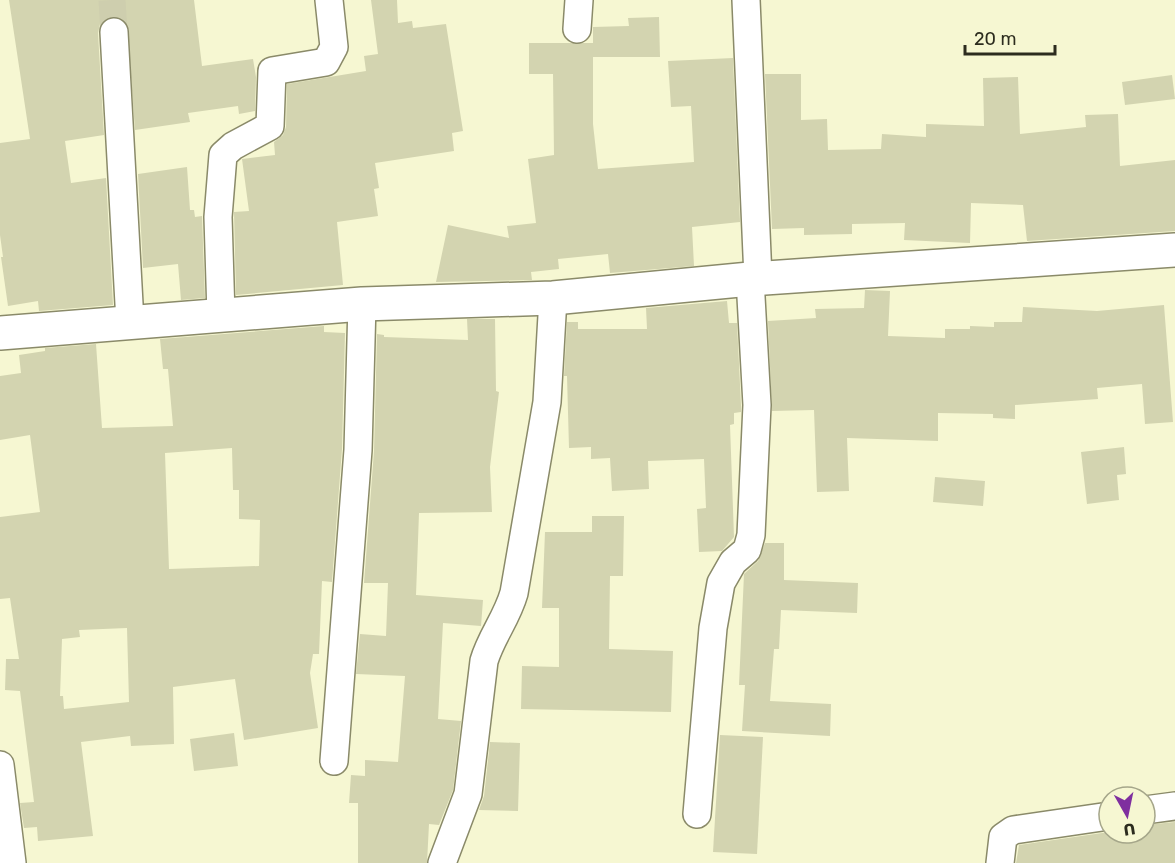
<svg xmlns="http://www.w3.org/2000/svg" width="1175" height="863" viewBox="0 0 1175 863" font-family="Rubik,sans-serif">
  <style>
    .building { fill: #d3d4b0; fill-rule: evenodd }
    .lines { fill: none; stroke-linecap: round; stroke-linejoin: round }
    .minor-tunnel { stroke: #ceceae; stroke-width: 27; stroke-dasharray: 27 14; stroke-linecap: butt }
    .minor-casing { stroke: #8a8a69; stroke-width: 30 }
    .tertiary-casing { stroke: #8a8a69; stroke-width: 36 }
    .minor { stroke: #fff; stroke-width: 27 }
    .tertiary { stroke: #fff; stroke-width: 33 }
  </style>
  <rect width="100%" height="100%" fill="#f6f7d2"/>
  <g class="building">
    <path d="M9 0H194L202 66 253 59 256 77 255 111 239 114 238 106 188 113 190 122 135 130 127 24 114 16 106 19 100 24 98 33 104 135 65 141 71 183 106 178 113 305 39 311 38 301 8 306 1 257H3L0 235V143L30 139Z"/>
    <path d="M371 0H397L398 23 412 21 413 28 446 24 463 131 452 133 454 151 375 163 379 188 374 189 378 216 337 222 343 285 236 295 234 212 249 211 242 159 275 155 274 142 283 135 286 127 287 84 366 71 364 56 378 54Z"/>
    <path d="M659 17 660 57H593V124L598 169 694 162 691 106 671 107 668 61 733 58 740 222 692 227 694 266 610 273 608 254 558 259 559 269 531 272 532 280 436 282 448 225 509 238 507 226 536 223 528 159 554 155 553 74H529V43H593V27L629 26 628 18Z"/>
    <path d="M765 74H801V120L827 119 828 150 881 149 882 134 926 137V124L984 126 983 78 1018 77 1020 134 1086 127 1085 115 1118 114 1120 166 1175 160V231L1027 241 1023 205 971 203 970 243 904 240 905 223 852 224V234L804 235V228L772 229Z"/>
    <path d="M1172 75 1175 99 1125 105 1122 82Z"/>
    <path d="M187 167 190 210H194L195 217 202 216 205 298 181 300 178 264 143 268 138 174Z"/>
    <path d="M865 290 890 291 888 336 945 338V329H970V326L994 327V322H1022L1023 307 1097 311 1164 305 1173 422 1145 424 1142 384 1097 388 1098 399 1015 405V419L993 418V414L938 413V441L847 438 849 491 817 492 814 410 772 411 768 321 816 318 815 309 864 308Z"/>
    <path d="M727 301 729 323H737L741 405V412L734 413V424L730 425 734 537 722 551 699 552 697 509 706 508 704 459 648 461 649 489 612 491 610 458 591 459V447L569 448 567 376H564L567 322H578V329H647L646 308Z"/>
    <path d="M467 319H495L496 391 499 392 490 467 492 512 419 513 416 595 483 600 481 626 443 623 438 719 461 721 453 790 439 825 429 824 427 863H358V803H349L351 775 365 776V760L398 762 405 676 356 674 360 634 386 636 388 583H364L374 451 377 334 384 335V337L468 340Z"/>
    <path d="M324 326V332L345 333 342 449 332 582 322 581 319 654H313L310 673 318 728 244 740 235 679 173 687 174 744 131 746 130 736 81 742 93 836 38 841 37 827 24 828 20 803 34 802 20 691 5 690 6 659H19L10 598 0 599V517L40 512 30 435 0 440V376L21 373 19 355 45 351V348L96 344 102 428 173 426 168 369H163L160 339ZM232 448 233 490H239V519L260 520 259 566 169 569 165 453ZM127 628 129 702 64 709 63 696H60L62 639 80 637 79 630Z"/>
    <path d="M1124 447 1126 474 1117 475 1119 500 1087 504 1081 452Z"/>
    <path d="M935 477 985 481 983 506 933 502Z"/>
    <path d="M592 516H624L623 576H610L609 649 673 651 671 712 521 709 522 666 559 667V608H542L545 532H592Z"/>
    <path d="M765 543H784V580L858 583 857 613 781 610 779 649H774L770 701 831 704 830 736 742 731 745 685H739L744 574 758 561Z"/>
    <path d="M234 733 238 766 194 771 190 739Z"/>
    <path d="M720 735 763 737 757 854 713 852Z"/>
    <path d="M490 742 520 743 518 811 479 810 484 796Z"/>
    <path d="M1175 822V863H1016L1019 845 1109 832 1145 833V825Z"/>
  </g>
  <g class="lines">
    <path class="minor-tunnel" d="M112 0 114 32"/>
    <g class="minor-casing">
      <g id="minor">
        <path d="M746 0 758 278"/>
        <path d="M577 29 579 0"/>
        <path d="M114 32 130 322"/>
        <path d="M221 315 218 217 223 155 233 146 270 126 272 71 326 62 334 47 329 0"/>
        <path d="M334 761 358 450 362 304"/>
        <path d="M0 765 12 863"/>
        <path d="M1145 810 1175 806"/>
        <path d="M697 814 713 628 721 583 733 562 747 550 751 535 757 405 750 279"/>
        <path d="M442 863 468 794 484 661C491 637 507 618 514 593L547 402 553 298"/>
        <path d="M1000 863 1003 837 1013 830 1109 816"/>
      </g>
    </g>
    <g class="tertiary-casing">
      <path id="tertiary" d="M0 333 362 304 553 298 750 279 1175 250"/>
    </g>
    <use href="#minor" class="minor"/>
    <use href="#tertiary" class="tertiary"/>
  </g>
  <g transform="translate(1127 815) rotate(171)"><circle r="28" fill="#f6f7d2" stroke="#a5a68a" stroke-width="1.5"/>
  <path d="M0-4.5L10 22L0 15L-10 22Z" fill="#7f2f9f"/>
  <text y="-9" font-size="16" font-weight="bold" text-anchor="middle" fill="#2c2c1e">U</text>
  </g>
  <path d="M965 45v9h90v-9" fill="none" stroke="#2c2c1e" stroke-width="3"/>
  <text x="974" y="45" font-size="18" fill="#2c2c1e" stroke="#f6f7d2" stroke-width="4.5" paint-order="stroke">20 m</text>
</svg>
